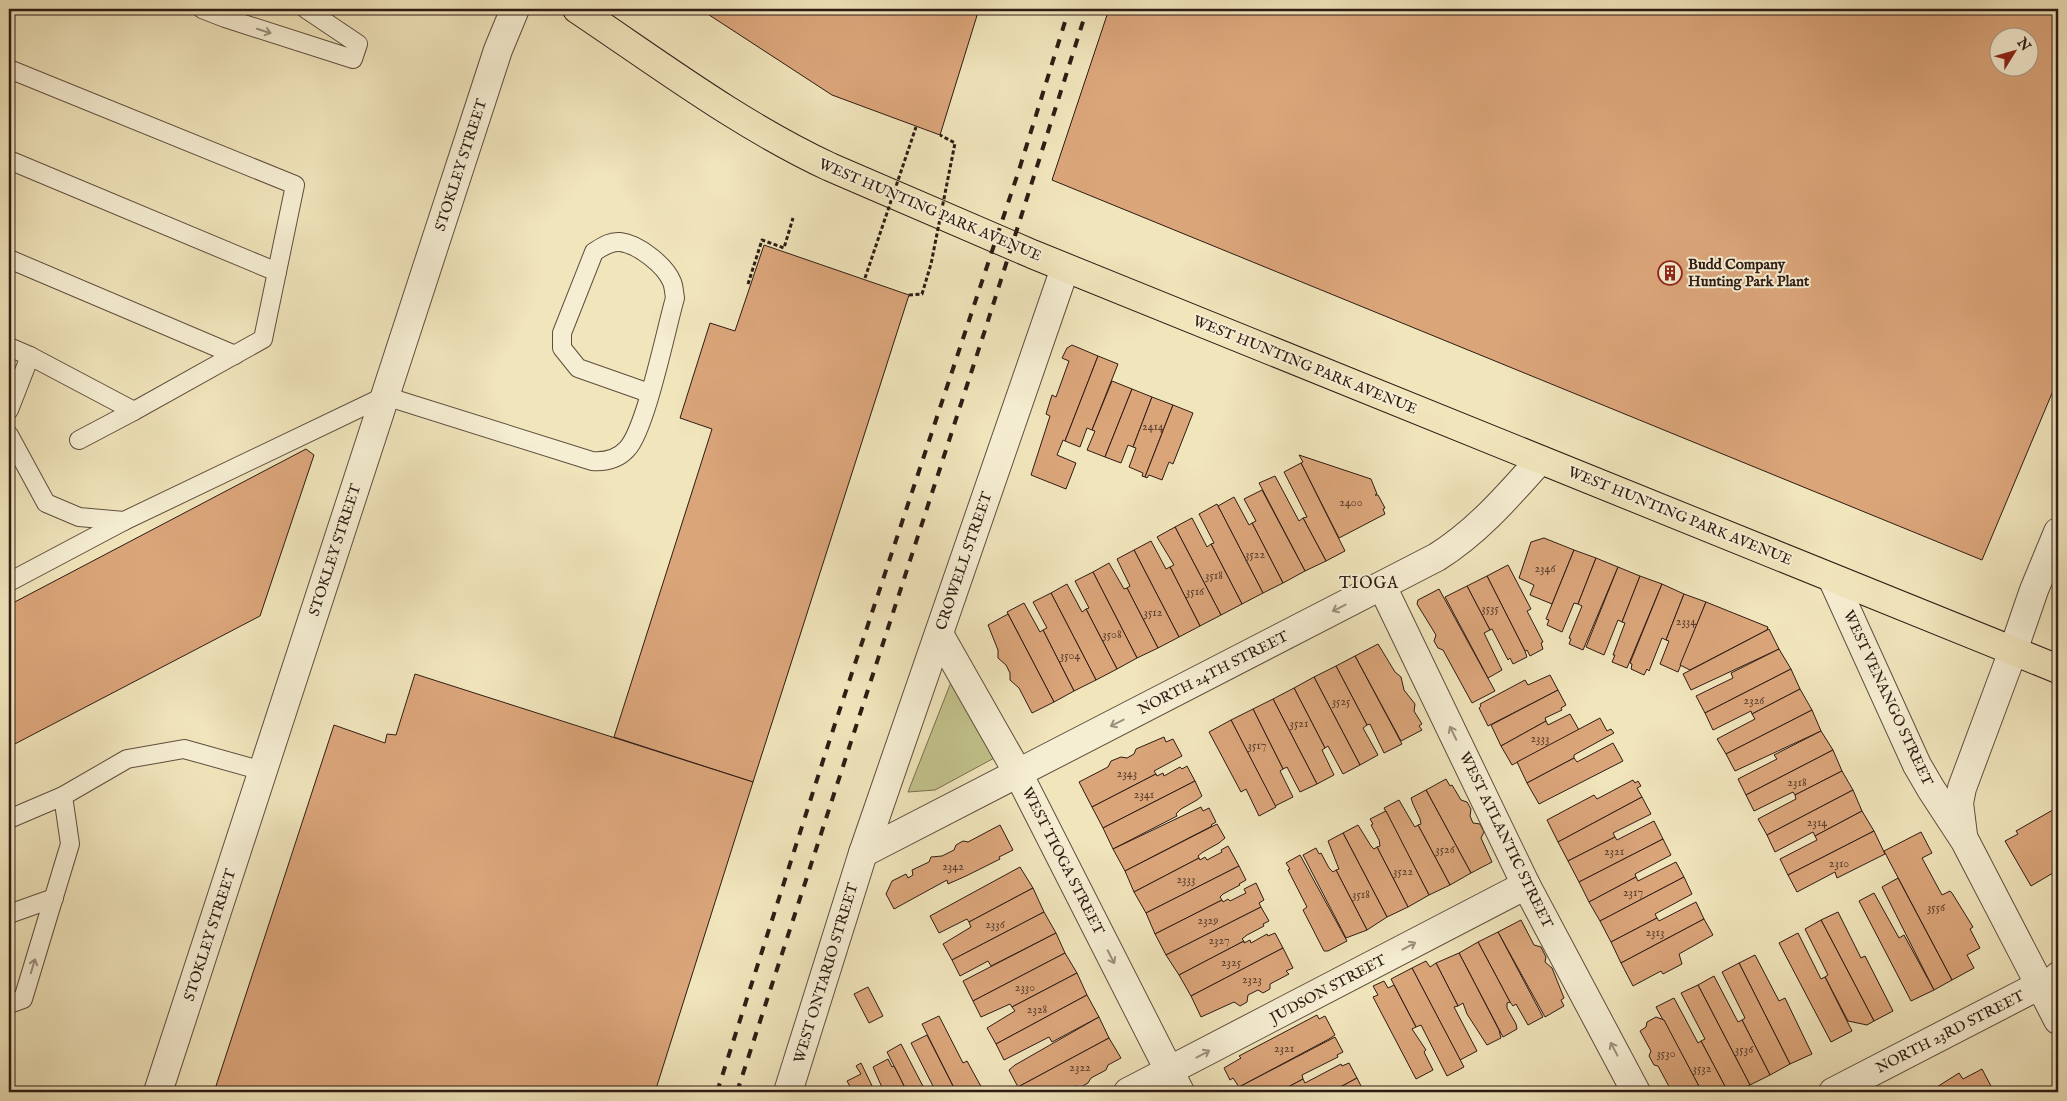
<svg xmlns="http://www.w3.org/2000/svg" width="2067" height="1101" viewBox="0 0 2067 1101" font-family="'IM FELL English',serif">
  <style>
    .green { fill: #c2c28b; stroke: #786e50 }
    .building { fill: #dba57a; stroke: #2e1b14; fill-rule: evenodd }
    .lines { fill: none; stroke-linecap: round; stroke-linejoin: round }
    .service-casing { stroke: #5f4e3e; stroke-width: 20 }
    .minor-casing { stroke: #5f4e3e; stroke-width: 30 }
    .tertiary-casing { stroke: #5f4e3e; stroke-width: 30 }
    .primary-casing { stroke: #2e1b14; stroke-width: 30 }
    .path { stroke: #2e1b14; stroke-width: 3; stroke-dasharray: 4 2.5; stroke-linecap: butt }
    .service { stroke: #f6eed3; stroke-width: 18 }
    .minor { stroke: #f6eed3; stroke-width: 28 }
    .tertiary { stroke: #f6eed3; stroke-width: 28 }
    .primary { stroke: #f1e5bc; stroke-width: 28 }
    .rail { stroke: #2e1b14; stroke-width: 4; stroke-dasharray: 9 9; stroke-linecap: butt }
    .path-bridge { stroke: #2e1b14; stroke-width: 3; stroke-dasharray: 4 2.5; stroke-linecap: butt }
    .oneway { stroke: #9c8f7d }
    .labels { text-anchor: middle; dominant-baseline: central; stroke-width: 4; stroke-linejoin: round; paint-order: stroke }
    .number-label { font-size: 12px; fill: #593e2e }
    .street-label { font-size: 15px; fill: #2e1b14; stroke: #f6eed3 }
    .poi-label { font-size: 15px; font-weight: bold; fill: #2e1b14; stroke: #f6eed3; text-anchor: start }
    .neighbourhood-label { font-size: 16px; letter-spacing: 1px; fill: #2e1b14; stroke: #f6eed3 }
  </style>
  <rect width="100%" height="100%" fill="#f1e5bc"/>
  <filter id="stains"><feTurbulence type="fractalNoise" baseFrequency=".004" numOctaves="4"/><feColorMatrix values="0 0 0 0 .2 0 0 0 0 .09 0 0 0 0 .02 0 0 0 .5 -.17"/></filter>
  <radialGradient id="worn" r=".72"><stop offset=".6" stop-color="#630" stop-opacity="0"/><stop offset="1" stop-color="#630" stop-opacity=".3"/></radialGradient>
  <path class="green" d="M953 677 996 757 935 790 908 792Z"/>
  <g class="building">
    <path d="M700 9H979L940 135 832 95Z"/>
    <path d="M1109 9H2058V379L1982 560 1052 180ZM2000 38H2030V68H2000Z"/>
    <path d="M764 245 909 295 753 782 614 737 712 429 680 418 710 323 735 331Z"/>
    <path d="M1072 345 1098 356 1065 441 1063 440 1057 455 1076 463 1066 489 1031 475 1050 416 1046 414 1052 395 1056 397 1069 361 1062 358 1067 348Z"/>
    <path d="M1098 356 1118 364 1092 430 1087 428 1080 447 1065 441Z"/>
    <path d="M1112 381 1132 389 1105 457 1087 450 1095 431 1092 430Z"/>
    <path d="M1132 389 1152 397 1133 447 1128 445 1121 463 1105 457Z"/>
    <path d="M1152 397 1173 405 1145 477 1142 476 1143 473 1129 467 1136 448 1133 447Z"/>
    <path d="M1173 405 1193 413 1173 464 1169 462 1162 480 1149 475 1147 478 1145 477Z"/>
    <path d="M306 449 314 455 260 616 9 747V605Z"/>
    <path d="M1299 455 1371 479 1377 494 1375 495H1378L1385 508 1383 509 1385 514 1339 538 1301 463 1303 462Z"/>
    <path d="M1301 463 1345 551 1326 561 1303 518 1307 517 1284 472Z"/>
    <path d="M1275 476 1299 521 1303 518 1326 561 1305 571 1259 483Z"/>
    <path d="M1262 490 1305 571 1283 583 1252 523 1256 521 1244 499Z"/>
    <path d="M1234 497 1249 525 1252 523 1283 583 1263 593 1218 506Z"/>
    <path d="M1217 504 1263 593 1242 604 1211 544 1214 543 1199 514Z"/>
    <path d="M1192 518 1207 547 1211 544 1242 604 1221 615 1175 527Z"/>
    <path d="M1175 527 1221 615 1200 626 1170 567 1174 565 1157 537Z"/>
    <path d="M1544 538 1574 550 1552 604 1530 595 1534 585 1519 578 1531 542Z"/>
    <path d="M1151 541 1166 569 1170 567 1200 626 1179 637 1134 550Z"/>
    <path d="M1134 550 1179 637 1158 648 1127 588 1130 586 1117 559Z"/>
    <path d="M1574 550 1596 558 1578 604 1574 603 1562 632 1547 625 1549 620 1546 619Z"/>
    <path d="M1596 558 1618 567 1583 650 1569 644 1571 639 1569 638 1582 606 1578 604Z"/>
    <path d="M1109 563 1124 589 1127 588 1158 648 1137 658 1093 572Z"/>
    <path d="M1508 565 1531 609 1527 611 1543 642 1541 643 1543 649 1530 656 1527 650 1525 651 1487 576Z"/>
    <path d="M1618 567 1640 576 1622 622 1618 620 1604 655 1586 647Z"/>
    <path d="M1093 572 1137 658 1117 669 1086 609 1089 608 1075 581Z"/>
    <path d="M1487 576 1525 651 1527 657 1513 664 1510 658 1508 660 1492 629 1490 630 1467 586Z"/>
    <path d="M1640 576 1662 584 1627 668 1612 662 1615 655H1613L1625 623 1622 622Z"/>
    <path d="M1067 584 1082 612 1086 609 1117 669 1096 680 1051 593Z"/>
    <path d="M1662 584 1684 594 1666 640 1662 638 1649 671 1647 669 1644 675 1631 669 1632 664 1630 663Z"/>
    <path d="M1467 586 1490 630 1484 633 1502 670 1488 678 1445 597Z"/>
    <path d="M1439 589 1495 691 1472 703 1443 650 1438 648 1434 641 1436 635 1417 604 1418 600Z"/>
    <path d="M1051 593 1096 680 1074 691 1043 630 1047 628 1033 602Z"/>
    <path d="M1684 594 1706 602 1678 672 1660 664 1669 641 1666 640Z"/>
    <path d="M1706 602 1768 627 1767 630 1690 670 1680 665Z"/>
    <path d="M1024 603 1040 632 1043 630 1074 691 1054 702 1007 612Z"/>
    <path d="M1008 614 1054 702 1032 713 1019 688 1010 680V673L1006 665 998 658V650L988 625Z"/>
    <path d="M1769 629 1779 649 1691 690 1683 674Z"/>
    <path d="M1378 644 1395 672 1401 677 1404 690 1415 704 1414 711 1422 724 1419 726 1422 730 1401 741 1355 656Z"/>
    <path d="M1779 649 1791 669 1705 713 1696 696 1733 678 1731 673Z"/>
    <path d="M1355 656 1402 744 1384 753 1370 724 1367 725 1336 666Z"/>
    <path d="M1336 666 1367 725 1363 728 1378 755 1360 765 1314 677Z"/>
    <path d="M1791 669 1800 689 1752 714 1751 711 1713 730 1705 713Z"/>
    <path d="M415 674 753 782 655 1092H214L334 725 385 743 387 734 396 735Z"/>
    <path d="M1550 675 1558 690 1488 726 1479 708 1481 706 1480 704 1525 680 1528 685Z"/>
    <path d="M1314 677 1360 765 1343 774 1328 746 1325 748 1294 688Z"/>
    <path d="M1294 688 1325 748 1322 750 1334 775 1317 784 1273 699Z"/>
    <path d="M1800 689 1812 710 1726 754 1717 739 1755 719 1752 714Z"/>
    <path d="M1558 690 1566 705 1561 708 1562 710 1545 718 1546 721 1501 746 1491 725Z"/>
    <path d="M1273 699 1317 784 1300 792 1287 767 1283 769 1253 709Z"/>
    <path d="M1253 709 1283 769 1280 771 1293 797 1275 806 1231 720Z"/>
    <path d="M1812 710 1821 731 1735 771 1726 754Z"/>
    <path d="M1570 714 1579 730 1512 765 1501 746 1546 721 1548 725Z"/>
    <path d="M1600 718 1607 731 1611 729 1614 733 1574 755V758L1527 783 1517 762Z"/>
    <path d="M1231 720 1276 807 1259 816 1246 789 1241 792 1209 732Z"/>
    <path d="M1821 731 1833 750 1746 795 1738 779 1777 759 1774 755Z"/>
    <path d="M1164 737 1166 742 1173 739 1182 756 1154 771 1156 774 1092 807 1079 782 1108 767 1111 761 1121 757 1127 758 1134 754 1136 749Z"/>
    <path d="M1613 743 1623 761 1539 804 1527 783 1574 758 1577 762Z"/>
    <path d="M1833 750 1842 771 1795 795 1793 792 1754 811 1746 795Z"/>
    <path d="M1187 766 1195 781 1103 828 1092 807 1156 774 1157 776 1163 773 1164 776 1180 767 1182 769Z"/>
    <path d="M1842 771 1853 790 1767 835 1758 819 1796 799 1795 795Z"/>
    <path d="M1446 779 1450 786 1452 785 1461 800 1467 802 1471 809 1470 816 1473 823 1480 824 1484 832 1481 838 1492 862 1471 873 1426 790Z"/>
    <path d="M1633 780 1635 783 1638 781 1641 786 1637 788 1642 797 1558 842 1547 820 1594 795 1597 799Z"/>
    <path d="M1195 781 1202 796 1197 800 1181 809 1176 814 1177 816 1113 849 1103 828Z"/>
    <path d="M1426 790 1471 873 1450 885 1418 825 1421 824 1420 819 1413 804 1411 798Z"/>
    <path d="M1853 790 1862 811 1815 836 1813 832 1775 852 1767 835Z"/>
    <path d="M1642 797 1651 814 1613 833 1615 837 1568 861 1558 842Z"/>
    <path d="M1399 800 1413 824 1415 827 1418 825 1450 885 1429 895 1384 808Z"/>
    <path d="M1201 807 1203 811 1209 808 1216 822 1211 825 1212 826 1125 871 1113 849Z"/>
    <path d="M2058 807V870L2031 886 2005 841 2018 834 2016 831Z"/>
    <path d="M1386 811 1429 895 1408 907 1377 847 1380 846 1379 840 1371 825 1373 824 1370 819Z"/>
    <path d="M1862 811 1874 831 1788 875 1780 859 1817 840 1815 836Z"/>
    <path d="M1654 821 1663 839 1579 882 1568 861 1615 837 1617 840Z"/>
    <path d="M1217 824 1225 838 1219 843 1203 852 1198 856 1199 858 1134 892 1125 871Z"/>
    <path d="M1000 825 1013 850 999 857 1000 859 966 876 948 884 947 880 894 909 886 894 892 881 906 874 908 878 913 875 912 870 929 862 931 857 942 856 954 850 956 845 963 841 968 842Z"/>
    <path d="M1358 825 1371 846 1374 849 1377 847 1408 907 1387 917 1343 833Z"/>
    <path d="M1874 831 1885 854 1837 878 1835 872 1797 892 1788 875Z"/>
    <path d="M1921 832 1932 853 1922 858 1942 895 1950 891 1952 893 1973 927 1970 929 1980 948 1967 955 1974 968 1952 980 1884 851Z"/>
    <path d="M1343 833 1387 917 1367 930 1336 870 1339 869 1337 864 1328 841Z"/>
    <path d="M1663 839 1671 855 1635 874 1636 877 1589 902 1579 882Z"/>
    <path d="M1228 846 1239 866 1146 913 1134 892 1199 858 1200 860 1205 857 1207 860 1222 852 1221 850Z"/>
    <path d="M1316 848 1319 854 1321 853 1329 868 1333 872 1336 870 1367 930 1346 938 1303 855Z"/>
    <path d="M1300 855 1347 941 1328 951H1324L1303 910 1307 907 1288 870 1290 869 1286 863Z"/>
    <path d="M1676 862 1684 877 1600 921 1589 902 1636 877 1638 881Z"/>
    <path d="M1239 866 1246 880 1239 884 1240 885 1223 894 1220 897 1222 900 1155 934 1146 913Z"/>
    <path d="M1020 867 1033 888 969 922 967 919 939 933 930 916Z"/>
    <path d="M1684 877 1692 894 1655 914 1657 918 1611 942 1600 921Z"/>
    <path d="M1898 878 1952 980 1934 990 1882 887Z"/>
    <path d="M1256 883 1264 900 1259 903 1261 907 1166 955 1155 934 1222 900 1223 902 1228 899 1230 901 1246 893 1244 889Z"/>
    <path d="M1033 888 1044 912 952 960 943 944 971 927 969 922Z"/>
    <path d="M1874 893 1899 938 1904 935 1934 990 1911 1001 1859 901Z"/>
    <path d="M1696 902 1704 919 1621 963 1611 942 1657 918 1659 921Z"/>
    <path d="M1261 907 1269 921 1263 924 1264 926 1247 935 1242 939 1244 941 1179 975 1166 955Z"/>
    <path d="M1044 912 1056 933 991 966 988 961 960 976 952 960Z"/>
    <path d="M1838 912 1861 958 1865 956 1893 1011 1874 1021 1821 920Z"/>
    <path d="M1704 919 1713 935 1679 954 1682 964 1663 974 1661 971 1633 986 1621 963Z"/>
    <path d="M1521 920 1534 945 1541 947 1546 957 1545 962 1552 968 1564 998 1561 1000 1564 1006 1545 1017 1498 932Z"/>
    <path d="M1821 920 1874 1021 1867 1025 1848 1021 1825 977 1828 975 1805 929Z"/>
    <path d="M1498 932 1543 1017 1528 1025 1516 1004 1513 1006 1510 1002 1478 942Z"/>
    <path d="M1056 933 1065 953 973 1001 963 981Z"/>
    <path d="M1275 933 1283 948 1191 996 1179 975 1244 941V943L1250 940 1251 943 1267 934 1268 936Z"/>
    <path d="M1798 933 1821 979 1825 977 1852 1031 1831 1042 1779 943Z"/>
    <path d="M1478 942 1510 1002 1507 1003V1008L1516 1024 1517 1029 1503 1037 1459 953Z"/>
    <path d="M1283 948 1293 968 1286 971 1289 974 1270 984V989L1263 993 1258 990 1248 995 1247 1002 1240 1006 1234 1002 1201 1017 1191 996Z"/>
    <path d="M1065 953 1077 973 1012 1007 1010 1004 981 1017 973 1001Z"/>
    <path d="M1459 953 1499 1030 1501 1038 1487 1045 1467 1014 1463 1003 1458 1006 1436 963Z"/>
    <path d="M1755 955 1779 1001 1785 998 1812 1054 1790 1064 1739 963Z"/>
    <path d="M1426 961 1430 967 1436 963 1458 1006 1454 1007 1477 1051 1460 1060 1412 968Z"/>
    <path d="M1739 963 1790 1064 1770 1075 1742 1020 1745 1018 1722 972Z"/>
    <path d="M1412 968 1464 1067 1447 1076 1421 1025 1416 1027 1391 979Z"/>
    <path d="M1077 973 1087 995 996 1044 987 1028 1015 1011 1012 1007Z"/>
    <path d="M1714 976 1738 1022 1742 1020 1770 1075 1750 1085 1698 985Z"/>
    <path d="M1384 981 1388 988 1394 985 1416 1027 1412 1029 1426 1050 1424 1052 1433 1070 1416 1079 1373 997 1378 995 1373 986Z"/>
    <path d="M1698 985 1750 1085 1737 1092H1728L1701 1041 1705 1039 1681 993Z"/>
    <path d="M868 987 883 1016 869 1023 854 994Z"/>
    <path d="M1087 995 1099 1017 1052 1042 1049 1037 1004 1060 996 1044Z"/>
    <path d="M1674 998 1698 1043 1701 1041 1728 1092H1702L1656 1007Z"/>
    <path d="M1317 1015 1319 1019 1325 1016 1335 1035 1329 1039 1239 1087 1233 1078 1230 1080 1224 1068 1241 1058 1239 1056Z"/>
    <path d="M939 1016 963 1063 967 1061 984 1092H956L922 1024Z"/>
    <path d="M1099 1017 1109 1038 1018 1087 1009 1070 1015 1065Z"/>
    <path d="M1656 1017 1664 1020 1702 1092H1672L1658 1066 1654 1065 1649 1056 1651 1051 1640 1031 1646 1027 1647 1022Z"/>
    <path d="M927 1035 956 1092H936L911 1043Z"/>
    <path d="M1335 1037 1343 1052 1337 1055 1338 1057 1302 1075 1303 1079 1279 1092H1241L1239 1087Z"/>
    <path d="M1109 1038 1121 1058 1108 1065 1106 1070 1091 1078 1088 1083 1081 1087 1075 1086 1066 1092H1021L1018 1087Z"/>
    <path d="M901 1044 926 1092H907L887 1052Z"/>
    <path d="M888 1059 892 1067 894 1066 907 1092H884L873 1067Z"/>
    <path d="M861 1063 875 1092H853L847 1081 861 1074 856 1066Z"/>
    <path d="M1349 1063 1357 1078 1331 1092H1279L1303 1079 1305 1083 1341 1064 1342 1066Z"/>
    <path d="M1982 1069 1993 1090 2000 1087 2002 1091 2006 1092H1929L1959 1073 1963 1079Z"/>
    <path d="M9 1076 14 1092H9Z"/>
    <path d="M1357 1078 1364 1092H1331Z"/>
  </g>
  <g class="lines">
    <g class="service-casing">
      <g id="service">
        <path d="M202 9 225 18 353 59 358 44 306 9"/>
        <path d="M9 69 295 185 263 339 134 411"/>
        <path d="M9 160 277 272"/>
        <path d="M9 259 235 355"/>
        <path d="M9 347 30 356"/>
        <path d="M9 410 30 356 134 411 79 440"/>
        <path d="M9 435 46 503 79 517 124 521"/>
        <path d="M9 582 124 521 385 396 592 461C605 462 617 460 627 449 646 429 666 329 675 298 674 293 674 287 672 282 665 265 638 244 620 242 610 241 602 247 594 252L562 333V348L578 368 649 393"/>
        <path d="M63 796 127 759 184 749 263 771"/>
        <path d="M9 819 63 796 70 844 23 999 9 1004"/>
        <path d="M9 914 54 898"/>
        <path d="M2040 985 2058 970"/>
      </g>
    </g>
    <g class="minor-casing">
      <g id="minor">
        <path d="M1832 578 1917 765 1931 789 1965 841 2058 1020"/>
        <path d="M1382 586 1526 885 1636 1092"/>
        <path d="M939 634 1018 773 1180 1092"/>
        <path d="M1963 835 1959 803 1962 788 2013 651"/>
        <path d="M863 853 1437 557C1478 531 1508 496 1540 460"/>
        <path d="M158 1092 498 50 515 9"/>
        <path d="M788 1092 863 853 1065 268"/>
        <path d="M1128 1092 1526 885"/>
        <path d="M1833 1092 2040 985"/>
      </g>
    </g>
    <g class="tertiary-casing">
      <path id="tertiary" d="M2013 651 2034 590 2058 532"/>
    </g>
    <g class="primary-casing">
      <path id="primary" d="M577 9C659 64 740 125 830 167L1032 254 2058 669"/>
    </g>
    <path class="path" d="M748 284 762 240 784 248 793 218"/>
    <use href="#service" class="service"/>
    <use href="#minor" class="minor"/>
    <use href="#tertiary" class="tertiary"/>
    <use href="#primary" class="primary"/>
    <g class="rail">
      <path d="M717 1092 829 742 1019 170 1069 9"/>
      <path d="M737 1092 986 327 1087 9"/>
    </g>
    <g class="path-bridge">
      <path d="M865 278 916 127"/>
      <path d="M909 295 922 294 931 264 955 143 940 135"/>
    </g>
  </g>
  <defs><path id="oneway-shaft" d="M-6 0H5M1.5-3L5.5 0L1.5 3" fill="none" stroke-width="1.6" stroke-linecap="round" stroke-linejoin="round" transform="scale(1.25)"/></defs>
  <g class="oneway">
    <use href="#oneway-shaft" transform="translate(264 31) rotate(18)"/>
    <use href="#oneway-shaft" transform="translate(1339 608) rotate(153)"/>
    <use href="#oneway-shaft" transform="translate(1117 723) rotate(153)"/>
    <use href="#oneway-shaft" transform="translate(1453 733) rotate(-116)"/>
    <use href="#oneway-shaft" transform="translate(1409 946) rotate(-28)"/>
    <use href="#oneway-shaft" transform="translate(1111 957) rotate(63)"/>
    <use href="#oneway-shaft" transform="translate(33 966) rotate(-73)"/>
    <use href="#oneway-shaft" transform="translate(1614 1049) rotate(-118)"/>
    <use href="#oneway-shaft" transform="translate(1203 1054) rotate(-28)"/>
  </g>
  <defs>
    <g id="building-ring" transform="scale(1.25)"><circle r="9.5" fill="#f6eed3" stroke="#8f2418" stroke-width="1.5"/><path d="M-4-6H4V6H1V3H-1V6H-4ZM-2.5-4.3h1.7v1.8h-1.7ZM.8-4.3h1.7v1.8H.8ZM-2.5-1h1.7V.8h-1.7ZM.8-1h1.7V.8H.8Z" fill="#8f2418"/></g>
  </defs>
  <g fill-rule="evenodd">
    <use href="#building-ring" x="1670" y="273"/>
  </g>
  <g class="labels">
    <g class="number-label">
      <text x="1153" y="426">2414</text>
      <text x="1351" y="502">2400</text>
      <text x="1255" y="554">3522</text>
      <text x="1545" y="568">2346</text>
      <text x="1214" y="575">3518</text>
      <text x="1195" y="591">3516</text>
      <text x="1490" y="608">3535</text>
      <text x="1153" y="612">3512</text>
      <text x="1686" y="621">2334</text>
      <text x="1112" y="634">3508</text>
      <text x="1070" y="655">3504</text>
      <text x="1754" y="700">2326</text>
      <text x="1341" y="701">3525</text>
      <text x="1299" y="723">3521</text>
      <text x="1540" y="738">2333</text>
      <text x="1257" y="745">3517</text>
      <text x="1127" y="773">2343</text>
      <text x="1797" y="782">2318</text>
      <text x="1144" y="794">2341</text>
      <text x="1817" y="822">2314</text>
      <text x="1445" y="849">3526</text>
      <text x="1614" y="851">2321</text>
      <text x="1839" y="863">2310</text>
      <text x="953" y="866">2342</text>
      <text x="1403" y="871">3522</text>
      <text x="1186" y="879">2333</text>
      <text x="1633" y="892">2317</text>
      <text x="1361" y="894">3518</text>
      <text x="1936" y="907">3556</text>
      <text x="1208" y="920">2329</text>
      <text x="995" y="924">2336</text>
      <text x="1655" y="932">2313</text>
      <text x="1219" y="940">2327</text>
      <text x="1231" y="962">2325</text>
      <text x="1252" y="979">2323</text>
      <text x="1025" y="987">2330</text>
      <text x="1037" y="1009">2328</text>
      <text x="1284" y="1048">2321</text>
      <text x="1744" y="1049">3536</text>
      <text x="1666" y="1053">3530</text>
      <text x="1080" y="1067">2322</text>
      <text x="1702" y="1068">3532</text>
    </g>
    <g class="street-label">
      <text transform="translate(461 165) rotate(-72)">STOKLEY STREET</text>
      <text transform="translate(930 210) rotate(23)">WEST HUNTING PARK AVENUE</text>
      <text transform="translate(1305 365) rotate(22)">WEST HUNTING PARK AVENUE</text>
      <text transform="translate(1680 516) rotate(22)">WEST HUNTING PARK AVENUE</text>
      <text transform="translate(335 550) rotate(-72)">STOKLEY STREET</text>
      <text transform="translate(964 561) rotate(-71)">CROWELL STREET</text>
      <text transform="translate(1213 673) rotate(-27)">NORTH 24TH STREET</text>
      <text transform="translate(1888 698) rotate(65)">WEST VENANGO STREET</text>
      <text transform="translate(1506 840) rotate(64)">WEST ATLANTIC STREET</text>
      <text transform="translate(1063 861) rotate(63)">WEST TIOGA STREET</text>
      <text transform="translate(210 935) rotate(-72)">STOKLEY STREET</text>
      <text transform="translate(826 973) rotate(-73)">WEST ONTARIO STREET</text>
      <text transform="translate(1328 989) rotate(-28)">JUDSON STREET</text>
      <text transform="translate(1950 1032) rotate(-27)">NORTH 23RD STREET</text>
    </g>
    <g class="poi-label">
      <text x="1688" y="264">Budd Company<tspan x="1688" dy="17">Hunting Park Plant</tspan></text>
    </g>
    <g class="neighbourhood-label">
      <text x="1369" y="584">TIOGA</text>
    </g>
  </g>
  <rect width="2067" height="1101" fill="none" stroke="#f1e5bc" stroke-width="30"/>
  <rect x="10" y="10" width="2047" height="1081" fill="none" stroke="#2e1b14" stroke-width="2.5"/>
  <rect x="15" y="15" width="2037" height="1071" fill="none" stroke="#2e1b14"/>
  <g transform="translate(2014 52) rotate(53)"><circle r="24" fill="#f6eed3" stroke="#a69a87"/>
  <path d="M0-4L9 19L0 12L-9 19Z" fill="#8f2418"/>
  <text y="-8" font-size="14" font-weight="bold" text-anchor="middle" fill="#2e1b14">N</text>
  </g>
  <rect width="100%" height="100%" filter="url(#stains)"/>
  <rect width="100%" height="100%" fill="url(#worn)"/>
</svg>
